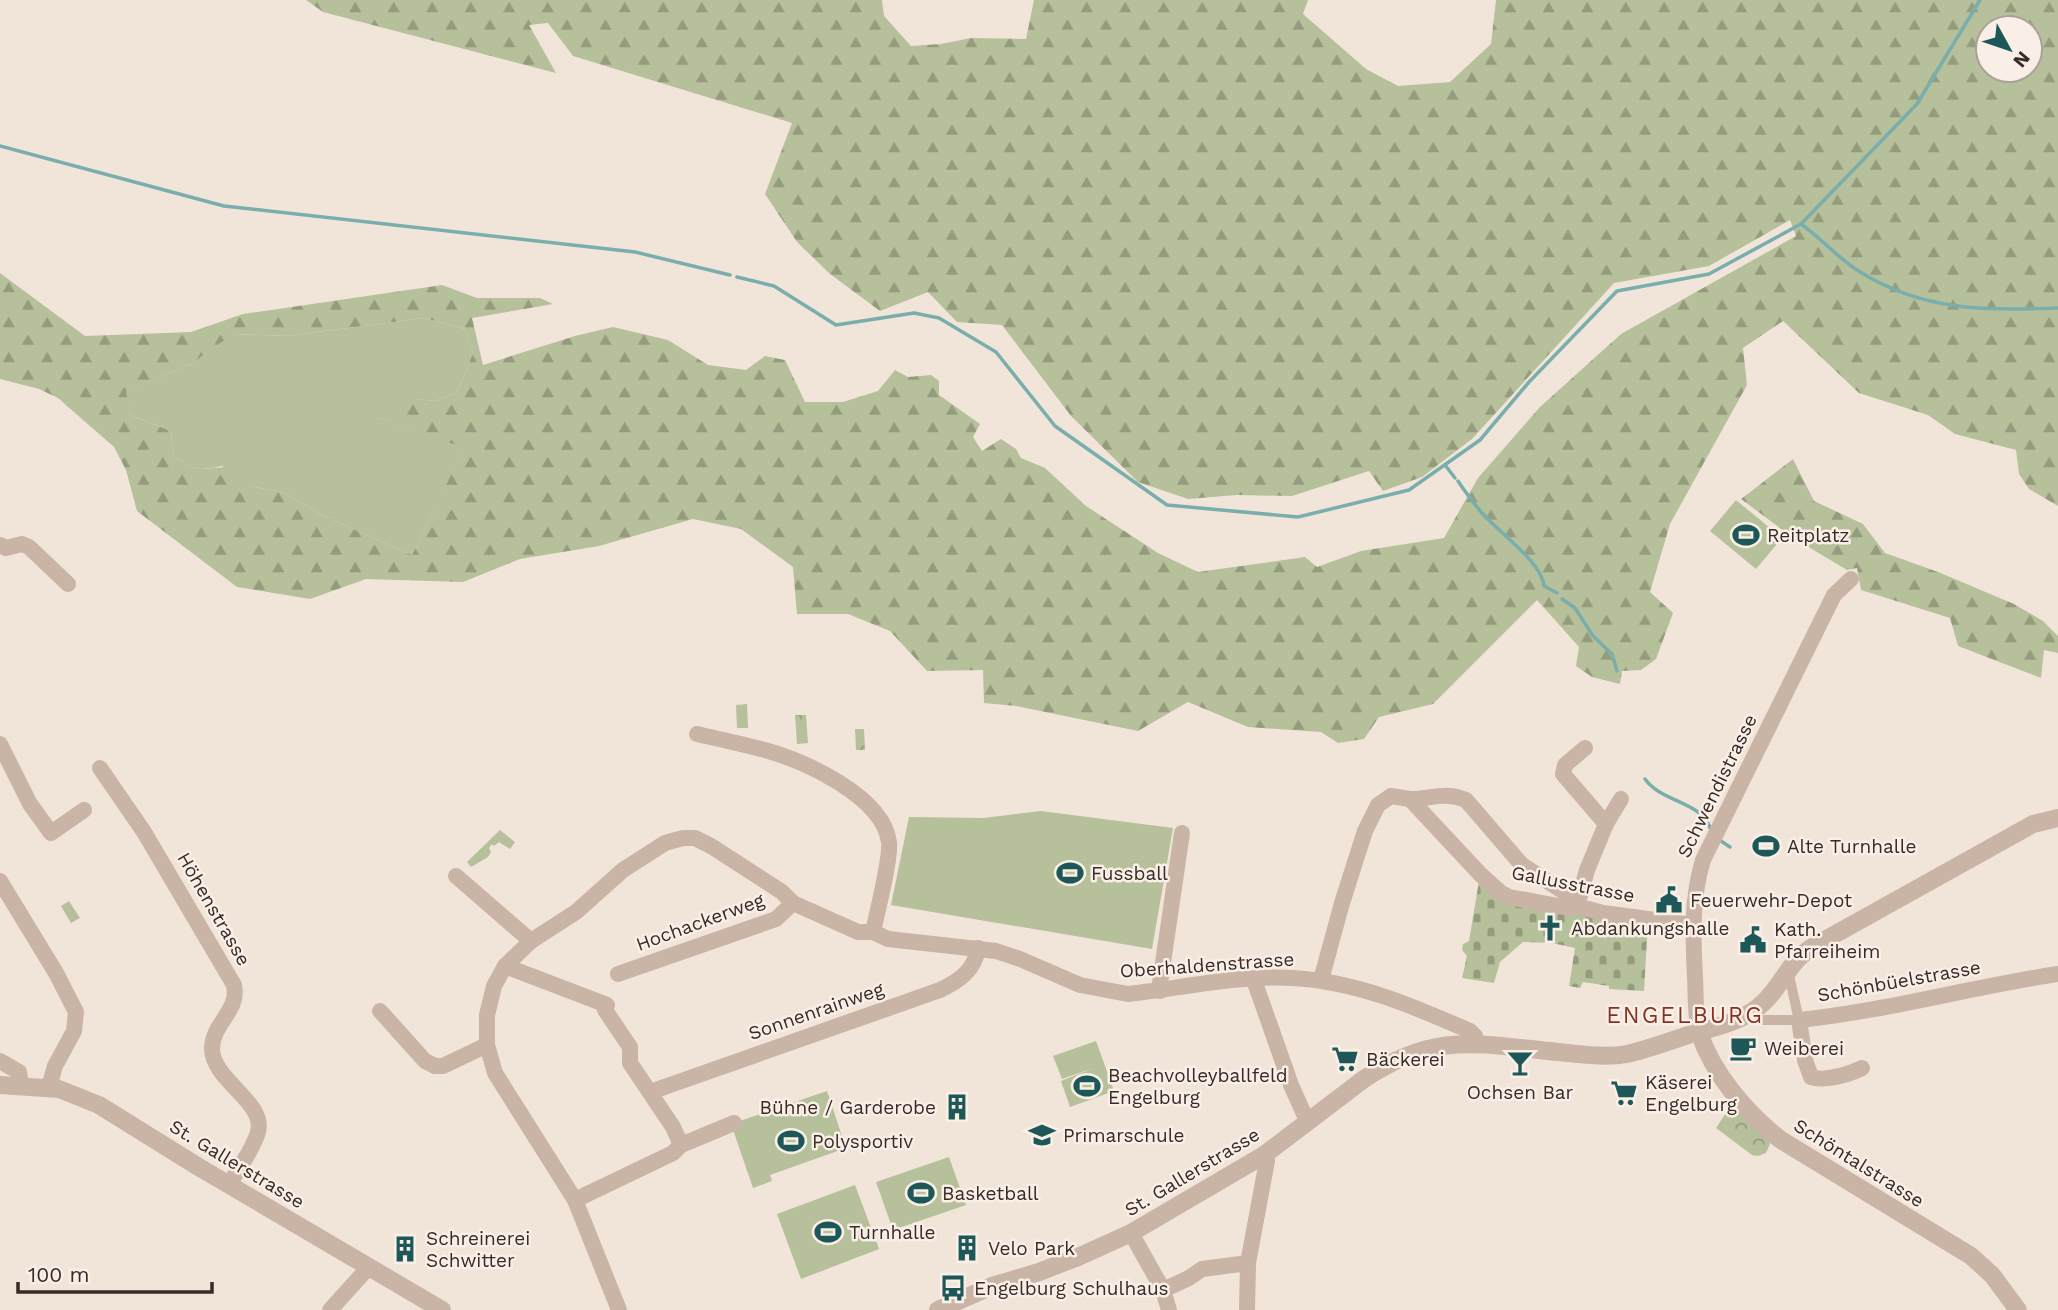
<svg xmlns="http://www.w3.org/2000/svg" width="2058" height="1310" viewBox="0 0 2058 1310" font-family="'Work Sans',sans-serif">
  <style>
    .green { fill: #b6c09a }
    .forest { fill: url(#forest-firs); fill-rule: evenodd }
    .cemetery { fill: url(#cemetery-stones) }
    .park { fill: url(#park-crowns) }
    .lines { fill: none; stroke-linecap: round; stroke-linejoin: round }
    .stream { stroke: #79aead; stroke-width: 3.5 }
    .pedestrian { stroke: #c9b4a6; stroke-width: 10 }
    .minor { stroke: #c9b4a6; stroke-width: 16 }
    .tertiary { stroke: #c9b4a6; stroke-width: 18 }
    .labels { text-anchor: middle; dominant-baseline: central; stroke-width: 5; stroke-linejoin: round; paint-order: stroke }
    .poi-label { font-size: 19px; fill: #362b27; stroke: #f9efe7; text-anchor: start }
    .street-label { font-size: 19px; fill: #362b27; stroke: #f9efe7 }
    .quarter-label { font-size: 23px; letter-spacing: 2px; fill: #843120; stroke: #f9efe7 }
  </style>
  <defs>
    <pattern id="forest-firs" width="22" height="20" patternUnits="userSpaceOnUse" patternTransform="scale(1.75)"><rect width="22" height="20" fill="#b6c09a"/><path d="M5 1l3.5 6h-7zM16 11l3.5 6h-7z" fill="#959c7e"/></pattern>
    <pattern id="cemetery-stones" width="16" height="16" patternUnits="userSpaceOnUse" patternTransform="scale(1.75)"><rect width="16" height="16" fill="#b6c09a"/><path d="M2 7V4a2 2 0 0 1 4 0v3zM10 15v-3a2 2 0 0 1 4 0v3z" fill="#959c7e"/></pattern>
    <pattern id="park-crowns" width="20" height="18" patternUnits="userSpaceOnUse" patternTransform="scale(1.75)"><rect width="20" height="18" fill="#b6c09a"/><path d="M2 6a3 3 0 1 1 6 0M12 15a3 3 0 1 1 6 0" fill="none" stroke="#959c7e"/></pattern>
  </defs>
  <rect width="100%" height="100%" fill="#f1e5da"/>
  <g class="green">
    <path d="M424 318 465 329 473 353 457 393 434 401 416 399 380 418 465 447 412 555 324 516 284 493 251 486 222 466C198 471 192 471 173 455L171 431 130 415 125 391 191 364 232 334 287 336Z"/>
    <path d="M1736 500 1782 538 1756 569 1710 531Z"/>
    <path d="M1041 811 1173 828 1152 949 891 905 909 817 983 818Z"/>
    <path d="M500 830 515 842 510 849 499 842 494 846 492 844 489 848 491 852 488 857 471 867 467 862Z"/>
    <path d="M69 901 80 918 71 923 61 906Z"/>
    <path d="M1096 1041 1114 1091 1070 1107 1061 1081 1094 1068 1062 1079 1053 1056Z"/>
    <path d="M827 1091 846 1148 770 1175 772 1181 753 1188 731 1124Z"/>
    <path d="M949 1157 966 1205 893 1230 876 1182Z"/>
    <path d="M855 1185 879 1249 801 1279 777 1214Z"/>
  </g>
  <g class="forest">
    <path d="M306 0H882L884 16 911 46 941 44 971 38 1026 39 1034 0H1308L1303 14 1366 69 1398 86 1450 82 1491 44 1496 0H2058V506L2029 489 2019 474 2016 450 1955 434 1928 415 1859 393 1783 321 1743 348 1747 385 1670 524 1650 592 1673 613 1656 659 1641 670 1622 671 1620 684 1592 677 1576 666 1579 647 1537 600 1433 704 1379 717 1364 739 1338 743 1321 732 1248 727 1188 702 1138 731 1016 706 984 703 983 670 927 671 890 631 848 614H797L793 567 741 529 693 519 599 546 520 559 463 582 366 579 310 599 237 587 137 511 126 470 114 447 58 398 39 389 0 379V273L85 336 191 332 243 314 442 285 477 298H540L553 304 472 318 483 365 575 336 613 327 668 340 708 365 746 370 765 356 785 360 805 402H843L878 391 895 370 908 377 931 375 939 381V395L980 424 973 437 982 451 1001 439 1016 449 1021 458 1045 468 1086 506 1158 553 1198 572 1305 557 1317 567 1361 551 1444 538 1478 478 1540 407 1621 334 1796 236 1790 220 1709 266 1614 283 1472 439 1422 477 1383 491 1369 471 1292 496 1237 495 1188 499 1138 482 1071 416 1002 325 957 322 928 292 880 311 830 274 797 242 765 194 792 123 573 56 548 23 529 25 556 73 323 12ZM2030 28V70H1988V28ZM424 318 465 329 473 353 457 393 434 401 416 399 387 402 380 418 464 448 412 555 324 516 284 493 251 486 238 468C206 464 201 479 173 455L171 431 130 415 126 391 191 364 233 334 287 336Z"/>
    <path d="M1793 459 1814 501 1863 524 1885 553 1938 572 2014 604 2043 621 2058 636V653L2044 650 2041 678 1958 646 1950 618 1861 590 1857 568 1847 570 1792 537 1741 499Z"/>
  </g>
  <path class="cemetery" d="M1480 875 1509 892 1648 922 1644 991 1609 989V986L1583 982 1580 988 1569 986 1575 948 1552 943 1523 942 1500 962 1494 983 1462 978 1467 956 1462 950 1463 944 1469 941Z"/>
  <g class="park">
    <path d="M747 704 748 728H737L736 705Z"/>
    <path d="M795 715H806L808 743 797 744Z"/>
    <path d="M855 729H864L865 750H856Z"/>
    <path d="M1731 1105 1768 1139 1770 1144 1766 1153 1758 1156 1752 1155 1716 1128Z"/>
  </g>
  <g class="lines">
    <g class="stream">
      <path d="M0 146 224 206 635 252 730 275"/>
      <path d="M1801 224C1821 238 1840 260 1860 272 1923 311 1986 311 2058 308"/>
      <path d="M737 277 774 286 836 325 914 313 939 318 996 352 1055 426 1167 505 1298 517 1409 490 1480 440 1529 382 1617 291 1709 274 1801 224 1917 104 1980 0"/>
      <path d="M1445 465 1455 478"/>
      <path d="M1458 481C1465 492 1473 502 1481 512 1497 531 1542 562 1544 586L1557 593"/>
      <path d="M1562 599 1575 608 1593 636 1612 654 1617 671"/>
      <path d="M1645 779C1662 803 1701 800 1711 830"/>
      <path d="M1721 841 1730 847"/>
    </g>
    <path class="pedestrian" d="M1751 1013 1755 1020H1799L1790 980 1784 975"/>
    <g class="minor">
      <path d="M0 545 6 548 22 544 29 547 68 584"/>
      <path d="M697 734C719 739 742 744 765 750 804 761 883 796 889 842 891 859 877 912 873 932"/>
      <path d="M0 744 30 804 51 833 84 810"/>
      <path d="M100 768 144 832 234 985C240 1011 212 1023 212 1049 213 1081 266 1102 258 1132 253 1150 238 1169 229 1185"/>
      <path d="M1410 799C1430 799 1446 791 1466 800L1522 865 1572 897 1577 906"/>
      <path d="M1606 824 1621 799"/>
      <path d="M456 876 531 941"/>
      <path d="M0 881 56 973 76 1012 74 1031 55 1066 49 1087"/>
      <path d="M1577 906 1587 870 1606 824 1563 774 1565 765 1585 748"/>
      <path d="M505 966 607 1005 605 1010 630 1047V1063L673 1127 681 1145"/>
      <path d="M618 974 776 919 793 903"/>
      <path d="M1254 980 1291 1085 1308 1123"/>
      <path d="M1321 980 1342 903 1365 831 1378 805 1391 796 1410 799 1480 874 1501 893 1509 897 1569 908 1577 906 1603 913 1693 925"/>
      <path d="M1160 991V983L1182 833"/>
      <path d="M380 1011 425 1061 435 1066H443L487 1045"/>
      <path d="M1699 1032C1695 1014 1696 996 1695 978 1693 937 1691 900 1703 860L1834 595 1851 579"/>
      <path d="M0 1061 19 1072 21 1086"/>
      <path d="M1862 1068C1850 1074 1824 1082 1811 1077L1805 1060 1799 1020C1886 1011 1971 987 2058 974"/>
      <path d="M650 1092 940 990C959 981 975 970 978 948"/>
      <path d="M575 1200 673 1153 681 1145 734 1123"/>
      <path d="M1131 1233 1163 1290 1169 1310"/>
      <path d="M1163 1290 1189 1278 1202 1269 1248 1263"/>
      <path d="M330 1310 368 1268"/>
      <path d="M619 1310 575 1200 495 1073 487 1045V1015L494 986 505 966 531 941 576 912 623 870 665 843 683 838H695L711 846 782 892 793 903 858 932H873L888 939 996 951 1020 959 1080 985 1128 994C1182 988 1238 975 1292 978 1355 981 1413 1006 1470 1031L1475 1036V1043"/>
      <path d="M1247 1310 1248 1263 1267 1161 1264 1155"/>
    </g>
    <g class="tertiary">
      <path d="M1699 1032C1713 1074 1746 1113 1781 1140L1971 1256 1992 1275 2018 1310"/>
      <path d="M0 1085 59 1089 99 1105 197 1166 442 1310"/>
      <path d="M938 1310 992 1286 1039 1272 1078 1257 1131 1233 1264 1155 1364 1079C1436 1031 1477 1044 1558 1052 1581 1054 1604 1058 1627 1054 1648 1049 1668 1042 1688 1035 1715 1027 1745 1022 1765 1001 1784 982 1789 961 1814 946L2033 824 2058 818"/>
    </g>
  </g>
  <defs>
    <g id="stadium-bare" transform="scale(2.1)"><path d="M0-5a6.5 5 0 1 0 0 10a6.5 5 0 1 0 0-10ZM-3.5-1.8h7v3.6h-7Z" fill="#1d5757" stroke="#f9efe7" stroke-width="2.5" paint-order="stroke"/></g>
    <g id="civic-bare" transform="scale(2.1)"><path d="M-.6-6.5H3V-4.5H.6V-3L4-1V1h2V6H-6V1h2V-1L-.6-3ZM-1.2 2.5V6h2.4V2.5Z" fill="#1d5757" stroke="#f9efe7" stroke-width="2.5" paint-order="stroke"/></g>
    <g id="church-bare" transform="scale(2.1)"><path d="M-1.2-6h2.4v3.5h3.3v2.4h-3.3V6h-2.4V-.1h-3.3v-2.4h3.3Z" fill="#1d5757" stroke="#f9efe7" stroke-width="2.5" paint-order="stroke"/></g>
    <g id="cafe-bare" transform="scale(2.1)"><path d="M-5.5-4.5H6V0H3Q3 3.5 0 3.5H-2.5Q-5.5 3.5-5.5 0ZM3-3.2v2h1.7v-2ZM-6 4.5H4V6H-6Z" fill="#1d5757" stroke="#f9efe7" stroke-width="2.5" paint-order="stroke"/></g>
    <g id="supermarket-bare" transform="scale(2.1)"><path d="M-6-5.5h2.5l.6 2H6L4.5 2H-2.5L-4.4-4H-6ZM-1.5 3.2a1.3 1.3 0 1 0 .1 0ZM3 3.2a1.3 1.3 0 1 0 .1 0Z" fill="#1d5757" stroke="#f9efe7" stroke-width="2.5" paint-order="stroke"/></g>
    <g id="bar-bare" transform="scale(2.1)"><path d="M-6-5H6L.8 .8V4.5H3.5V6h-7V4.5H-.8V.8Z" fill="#1d5757" stroke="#f9efe7" stroke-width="2.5" paint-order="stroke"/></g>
    <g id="building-bare" transform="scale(2.1)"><path d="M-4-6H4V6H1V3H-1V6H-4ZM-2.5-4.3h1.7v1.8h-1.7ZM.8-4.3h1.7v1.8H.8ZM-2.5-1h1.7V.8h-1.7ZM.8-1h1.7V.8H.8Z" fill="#1d5757" stroke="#f9efe7" stroke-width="2.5" paint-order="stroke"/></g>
    <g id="school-bare" transform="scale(2.1)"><path d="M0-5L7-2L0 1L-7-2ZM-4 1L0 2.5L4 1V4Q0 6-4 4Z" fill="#1d5757" stroke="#f9efe7" stroke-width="2.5" paint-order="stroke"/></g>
    <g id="bus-bare" transform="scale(2.1)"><path d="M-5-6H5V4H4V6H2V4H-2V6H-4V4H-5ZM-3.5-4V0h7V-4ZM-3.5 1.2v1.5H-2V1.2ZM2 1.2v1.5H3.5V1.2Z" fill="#1d5757" stroke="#f9efe7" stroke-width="2.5" paint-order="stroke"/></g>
  </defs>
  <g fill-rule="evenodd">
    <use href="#stadium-bare" x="1746" y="535"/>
    <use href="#stadium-bare" x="1766" y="846"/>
    <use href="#stadium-bare" x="1070" y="873"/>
    <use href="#civic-bare" x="1669" y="900"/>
    <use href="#church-bare" x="1550" y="928"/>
    <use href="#civic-bare" x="1753" y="940"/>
    <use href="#cafe-bare" x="1743" y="1048"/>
    <use href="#supermarket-bare" x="1345" y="1059"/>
    <use href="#bar-bare" x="1520" y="1063"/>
    <use href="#stadium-bare" x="1087" y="1086"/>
    <use href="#supermarket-bare" x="1624" y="1093"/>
    <use href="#building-bare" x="957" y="1107"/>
    <use href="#school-bare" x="1042" y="1135"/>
    <use href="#stadium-bare" x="791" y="1141"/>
    <use href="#stadium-bare" x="921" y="1193"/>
    <use href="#stadium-bare" x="828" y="1232"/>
    <use href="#building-bare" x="967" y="1248"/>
    <use href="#building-bare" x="405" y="1249"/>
    <use href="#bus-bare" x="953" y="1288"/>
  </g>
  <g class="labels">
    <g class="poi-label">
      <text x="1767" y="535">Reitplatz</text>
      <text x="1787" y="846">Alte Turnhalle</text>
      <text x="1091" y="873">Fussball</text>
      <text x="1690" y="900">Feuerwehr-Depot</text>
      <text x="1571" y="928">Abdankungshalle</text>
      <text x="1774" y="929">Kath.<tspan x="1774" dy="22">Pfarreiheim</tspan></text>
      <text x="1764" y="1048">Weiberei</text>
      <text x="1366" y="1059">Bäckerei</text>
      <text x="1108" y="1075">Beachvolleyballfeld<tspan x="1108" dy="22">Engelburg</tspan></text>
      <text x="1645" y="1082">Käserei<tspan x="1645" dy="22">Engelburg</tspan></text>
      <text x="1520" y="1092" text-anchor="middle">Ochsen Bar</text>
      <text x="936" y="1107" text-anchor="end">Bühne / Garderobe</text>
      <text x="1063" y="1135">Primarschule</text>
      <text x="812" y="1141">Polysportiv</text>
      <text x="942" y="1193">Basketball</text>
      <text x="849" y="1232">Turnhalle</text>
      <text x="426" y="1238">Schreinerei<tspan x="426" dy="22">Schwitter</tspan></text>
      <text x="988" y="1248">Velo Park</text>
      <text x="974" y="1288">Engelburg Schulhaus</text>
    </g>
    <g class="street-label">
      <text transform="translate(1717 786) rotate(-64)">Schwendistrasse</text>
      <text transform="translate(1573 884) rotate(11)">Gallusstrasse</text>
      <text transform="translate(214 909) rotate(60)">Höhenstrasse</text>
      <text transform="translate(700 922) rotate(-20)">Hochackerweg</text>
      <text transform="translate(1207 965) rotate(-4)">Oberhaldenstrasse</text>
      <text transform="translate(1899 981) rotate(-10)">Schönbüelstrasse</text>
      <text transform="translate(816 1011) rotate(-19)">Sonnenrainweg</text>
      <text transform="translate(1859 1163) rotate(32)">Schöntalstrasse</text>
      <text transform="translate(237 1164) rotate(31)">St. Gallerstrasse</text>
      <text transform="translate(1192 1172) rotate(-31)">St. Gallerstrasse</text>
    </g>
    <g class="quarter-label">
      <text x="1685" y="1015">ENGELBURG</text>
    </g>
  </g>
  <g transform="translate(2009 49) rotate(130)"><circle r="33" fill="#f9efe7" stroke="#aba19a" stroke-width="2"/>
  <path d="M0-5L12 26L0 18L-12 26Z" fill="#1d5757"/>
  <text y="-10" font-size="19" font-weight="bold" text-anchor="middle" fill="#362b27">N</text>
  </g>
  <path d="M18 1282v10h194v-10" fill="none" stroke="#362b27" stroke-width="3.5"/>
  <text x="28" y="1282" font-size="21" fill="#362b27" stroke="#f9efe7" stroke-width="5" paint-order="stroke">100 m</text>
</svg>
